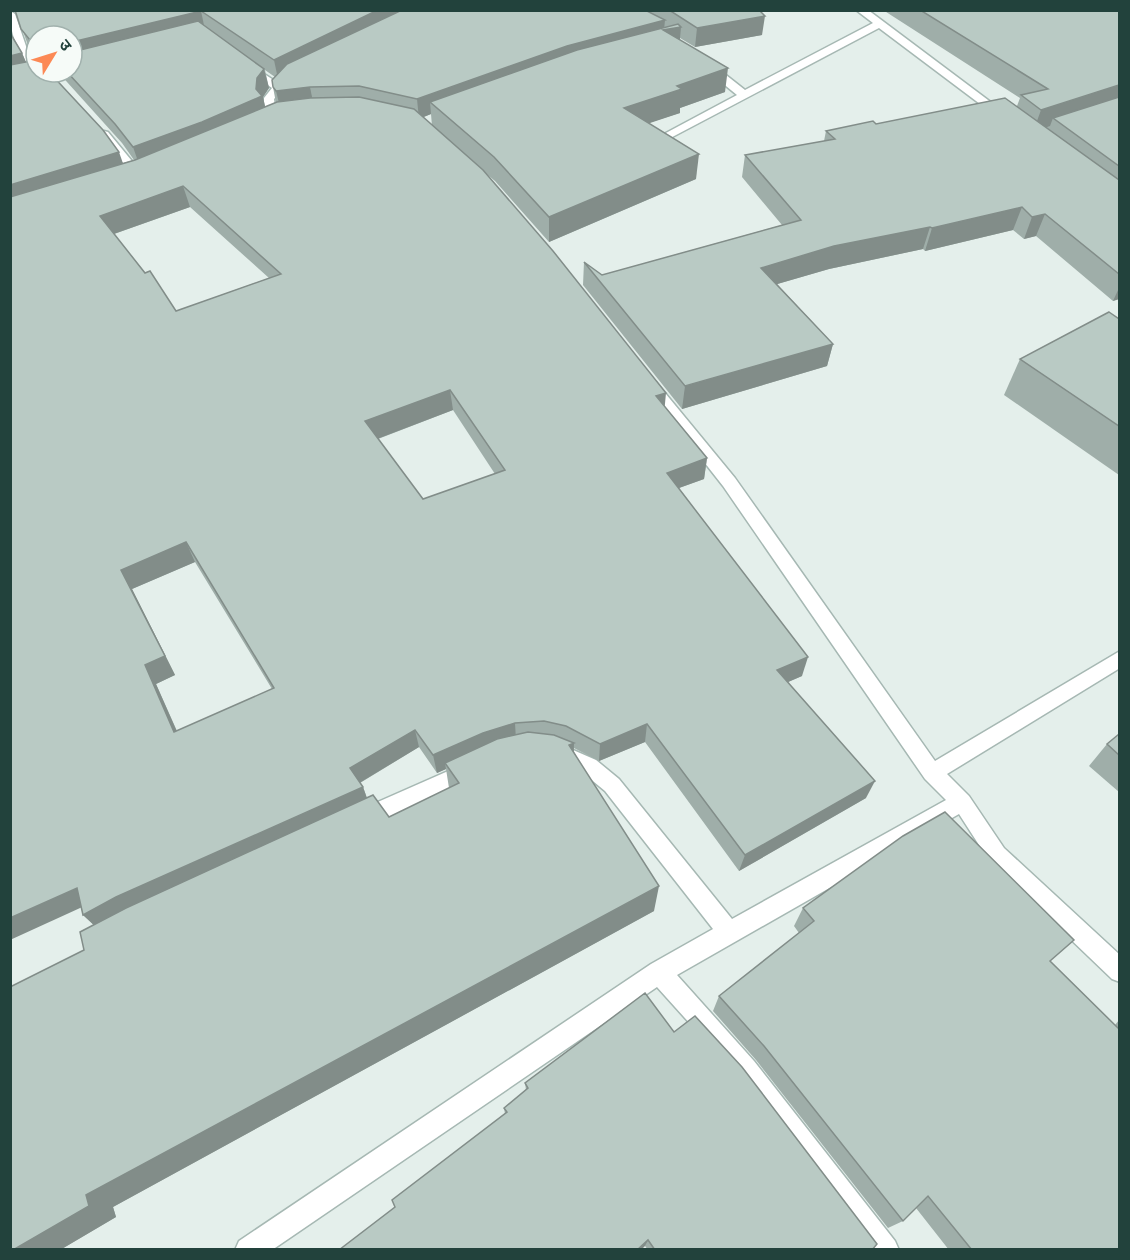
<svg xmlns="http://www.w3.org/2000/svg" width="1130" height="1260" viewBox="0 0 1130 1260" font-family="'Asap Condensed','Noto Sans Devanagari',sans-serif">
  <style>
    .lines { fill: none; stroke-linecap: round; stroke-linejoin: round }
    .street-casing { stroke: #a6b8b3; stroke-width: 3 }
    .street { fill: #fff; fill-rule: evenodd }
    .wall { fill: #9faea9; fill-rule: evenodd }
    .shaded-wall { fill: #828d89 }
    .building { fill: #b9cac4; stroke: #828d89; stroke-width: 1.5; fill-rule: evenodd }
  </style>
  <rect width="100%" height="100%" fill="#e4efeb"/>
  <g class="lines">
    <g class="street-casing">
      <g id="street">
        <path d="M856 10H868L1008 115V119H1000L879 28 659 144 655 145 649 142 737 95 704 68V64H712L745 90 873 23Z"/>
        <path d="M10 11 15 14 27 49 36 61 37 72 32 71C18 51 10 36 10 11Z"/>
        <path d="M246 62 278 83 288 76 293 79 274 99 275 108 284 117 282 119H274L263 109 264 98 272 88 242 67V63Z"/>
        <path d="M40 72H59L10 85V79Z"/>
        <path d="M104 131 108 132 141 172V178H133L100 136 98 134Z"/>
        <path d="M651 380 656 382 735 478 935 761 1120 651V668L947 774 969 796 1004 848 1120 955V982L1112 979 990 862 959 814 677 975 754 1061 895 1241 899 1250H869L738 1077 657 987 272 1250H235L239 1241 651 964 713 929 605 791 582 772 550 758 547 752 550 746 557 743 596 760 619 779 732 919 946 800 925 779 723 486 646 388 644 385 646 382Z"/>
        <path d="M471 761 478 764 481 770 478 776 369 826 362 828 355 826 352 819 355 812Z"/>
      </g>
    </g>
    <use href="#street" class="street"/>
  </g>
  <g class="wall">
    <path d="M13 10H759L762 35 695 47 680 38V40L725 92 680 108V113L648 123 696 179 549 242 495 181 483 171 665 407 707 458 704 479 679 488 802 676 788 682 866 798 739 871 645 742 599 761 574 748V752L654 911 113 1207 116 1217 60 1250 84 950 94 925 83 915 81 907 12 35 22 53 26 62 35 61 32 52 29 48 16 12ZM36 36 72 72H58L122 143 134 160 123 163 36 72ZM265 70 275 77 273 87 276 103 265 107 263 97 269 88ZM431 114 432 126 423 117ZM190 207 269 278 176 311 114 234ZM453 410 495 474 423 499 378 439ZM195 562 272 689 177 731 156 684 175 675 132 589ZM419 747 437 773 446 769 449 788 389 817 367 798 363 787 360 783Z"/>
    <path d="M883 10H1119V299L1113 301 1036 236 1024 239 1013 230 925 251 923 249 829 269 777 284 833 344 827 366 682 409 583 285 584 262 602 275 782 225 742 177 745 155 824 141 826 131 1017 106 1020 98Z"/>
    <path d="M1119 319V475L1004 395 1020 359Z"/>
    <path d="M1119 734V792L1089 766 1107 744Z"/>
    <path d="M803 908 1050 961 1115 1025 1119 1020V1250H949L916 1208 903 1221 888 1228 756 1060 713 1011 719 996 799 933 794 926Z"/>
    <path d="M674 1032 872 1250H648L645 1246 395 1207 505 1114 504 1108 526 1090 525 1083Z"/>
  </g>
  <g class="shaded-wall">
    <path d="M378 10H419L278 79 274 60Z"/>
    <path d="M201 11 205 30 72 63V42Z"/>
    <path d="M765 16 762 35 695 47 697 28Z"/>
    <path d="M665 20 664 30 681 27 679 50 430 102 431 114 419 119 417 99 567 46Z"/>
    <path d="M22 53 30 72 10 77V56Z"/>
    <path d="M728 68 725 92 680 108V113L623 132 624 108 677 86Z"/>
    <path d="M264 69 269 88 263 97 267 115 140 167 133 147 256 89 257 78Z"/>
    <path d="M1119 85V104L1053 118 1050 126 1033 132 1041 110Z"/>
    <path d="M310 87 314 107 281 111 276 91Z"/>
    <path d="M119 152 126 172 10 208V185Z"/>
    <path d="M699 154 696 179 549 242V217Z"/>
    <path d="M183 186 190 207 108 236 100 216Z"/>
    <path d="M1022 207 1013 230 925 251 932 228Z"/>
    <path d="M1045 214 1036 236 1024 239 1032 217Z"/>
    <path d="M930 227 923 249 829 269 757 290 761 268 834 246Z"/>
    <path d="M1119 288V299L1113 301Z"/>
    <path d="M833 344 827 366 682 409 685 386Z"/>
    <path d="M450 390 453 410 369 442 365 421Z"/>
    <path d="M666 393 664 414 656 396Z"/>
    <path d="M707 458 704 479 665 493 667 473Z"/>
    <path d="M186 542 195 562 132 589 175 675 156 684 185 750 174 732 145 665 121 570Z"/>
    <path d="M808 657 802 676 772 689 777 670Z"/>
    <path d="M515 723 516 740 445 763 446 769 437 773 433 755 483 733Z"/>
    <path d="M647 724 645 742 599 761 600 744Z"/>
    <path d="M415 730 419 747 356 785 350 768Z"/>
    <path d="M574 743 573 772 569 745Z"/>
    <path d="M875 781 866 798 739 871 745 855Z"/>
    <path d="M363 787 369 804 98 929 83 915 116 897Z"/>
    <path d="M659 886 654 911 113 1207 116 1217 60 1250H13L86 1195Z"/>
    <path d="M77 888 91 903 10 940V918Z"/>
    <path d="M648 1240 645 1246 641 1250H637Z"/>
  </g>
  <g class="building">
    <path d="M15 10H378L274 60 201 11 72 42V36H36V51L31 50 30 40 21 29Z"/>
    <path d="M402 10H645L665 20 567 46 417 99 359 86 310 87 276 91 273 87 272 80 287 64Z"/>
    <path d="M669 10H759L765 16 697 28Z"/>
    <path d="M920 10H1119V85L1041 110 1021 95 1048 89Z"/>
    <path d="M198 21 264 69 257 78 256 89 262 96 202 122 133 147 115 124 67 72H72V52Z"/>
    <path d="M678 24 681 27 663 30 728 68 677 86 682 89 624 108 699 154 549 217 494 157 430 102 577 50Z"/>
    <path d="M10 33 22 53 10 56Z"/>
    <path d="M36 60V72H49L103 130 119 152 10 185V65Z"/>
    <path d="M359 97 414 109 483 170 553 251 666 393 656 396 707 458 667 473 808 657 777 670 875 781 745 855 647 724 600 744 566 726 544 721 515 723 483 733 433 755 415 730 350 768 363 787 116 897 83 915 77 888 10 918V197L135 160 277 102 310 98ZM183 186 281 274 176 311 150 271 145 273 100 216ZM450 390 505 470 423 499 365 421ZM186 542 274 688 174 732 145 665 165 656 121 570Z"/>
    <path d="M1119 97V166L1053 118Z"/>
    <path d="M1005 98 1119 180V274L1045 214 1032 217 1022 207 932 228 930 227 834 246 761 268 833 344 685 386 584 262 602 275 801 220 745 155 835 139 826 131 873 121 876 124Z"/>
    <path d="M1109 312 1119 319V426L1020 359Z"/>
    <path d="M528 732 554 735 574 743 569 745 659 886 86 1195 89 1206 13 1250H10V987L84 950 80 932 126 908 373 795 389 817 459 783 445 763 497 739Z"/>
    <path d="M1119 734V755L1107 744Z"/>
    <path d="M945 812 1074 940 1050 961 1119 1029V1250H972L928 1196 903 1221 764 1046 719 996 814 921 803 908 903 836Z"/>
    <path d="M645 993 674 1032 695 1016 742 1067 877 1244 872 1250H655L648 1240 637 1250H339L395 1207 392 1200 507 1112 504 1108 528 1088 525 1083Z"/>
  </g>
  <rect width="1130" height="1260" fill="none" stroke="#22423c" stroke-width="24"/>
  <g transform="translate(54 54) rotate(52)"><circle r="28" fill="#f6fbf8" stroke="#a1b1ad" stroke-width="1.5"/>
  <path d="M0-4.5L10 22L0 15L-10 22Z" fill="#fc8955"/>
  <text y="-9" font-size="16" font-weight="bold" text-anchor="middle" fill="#22423c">उ</text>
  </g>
</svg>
